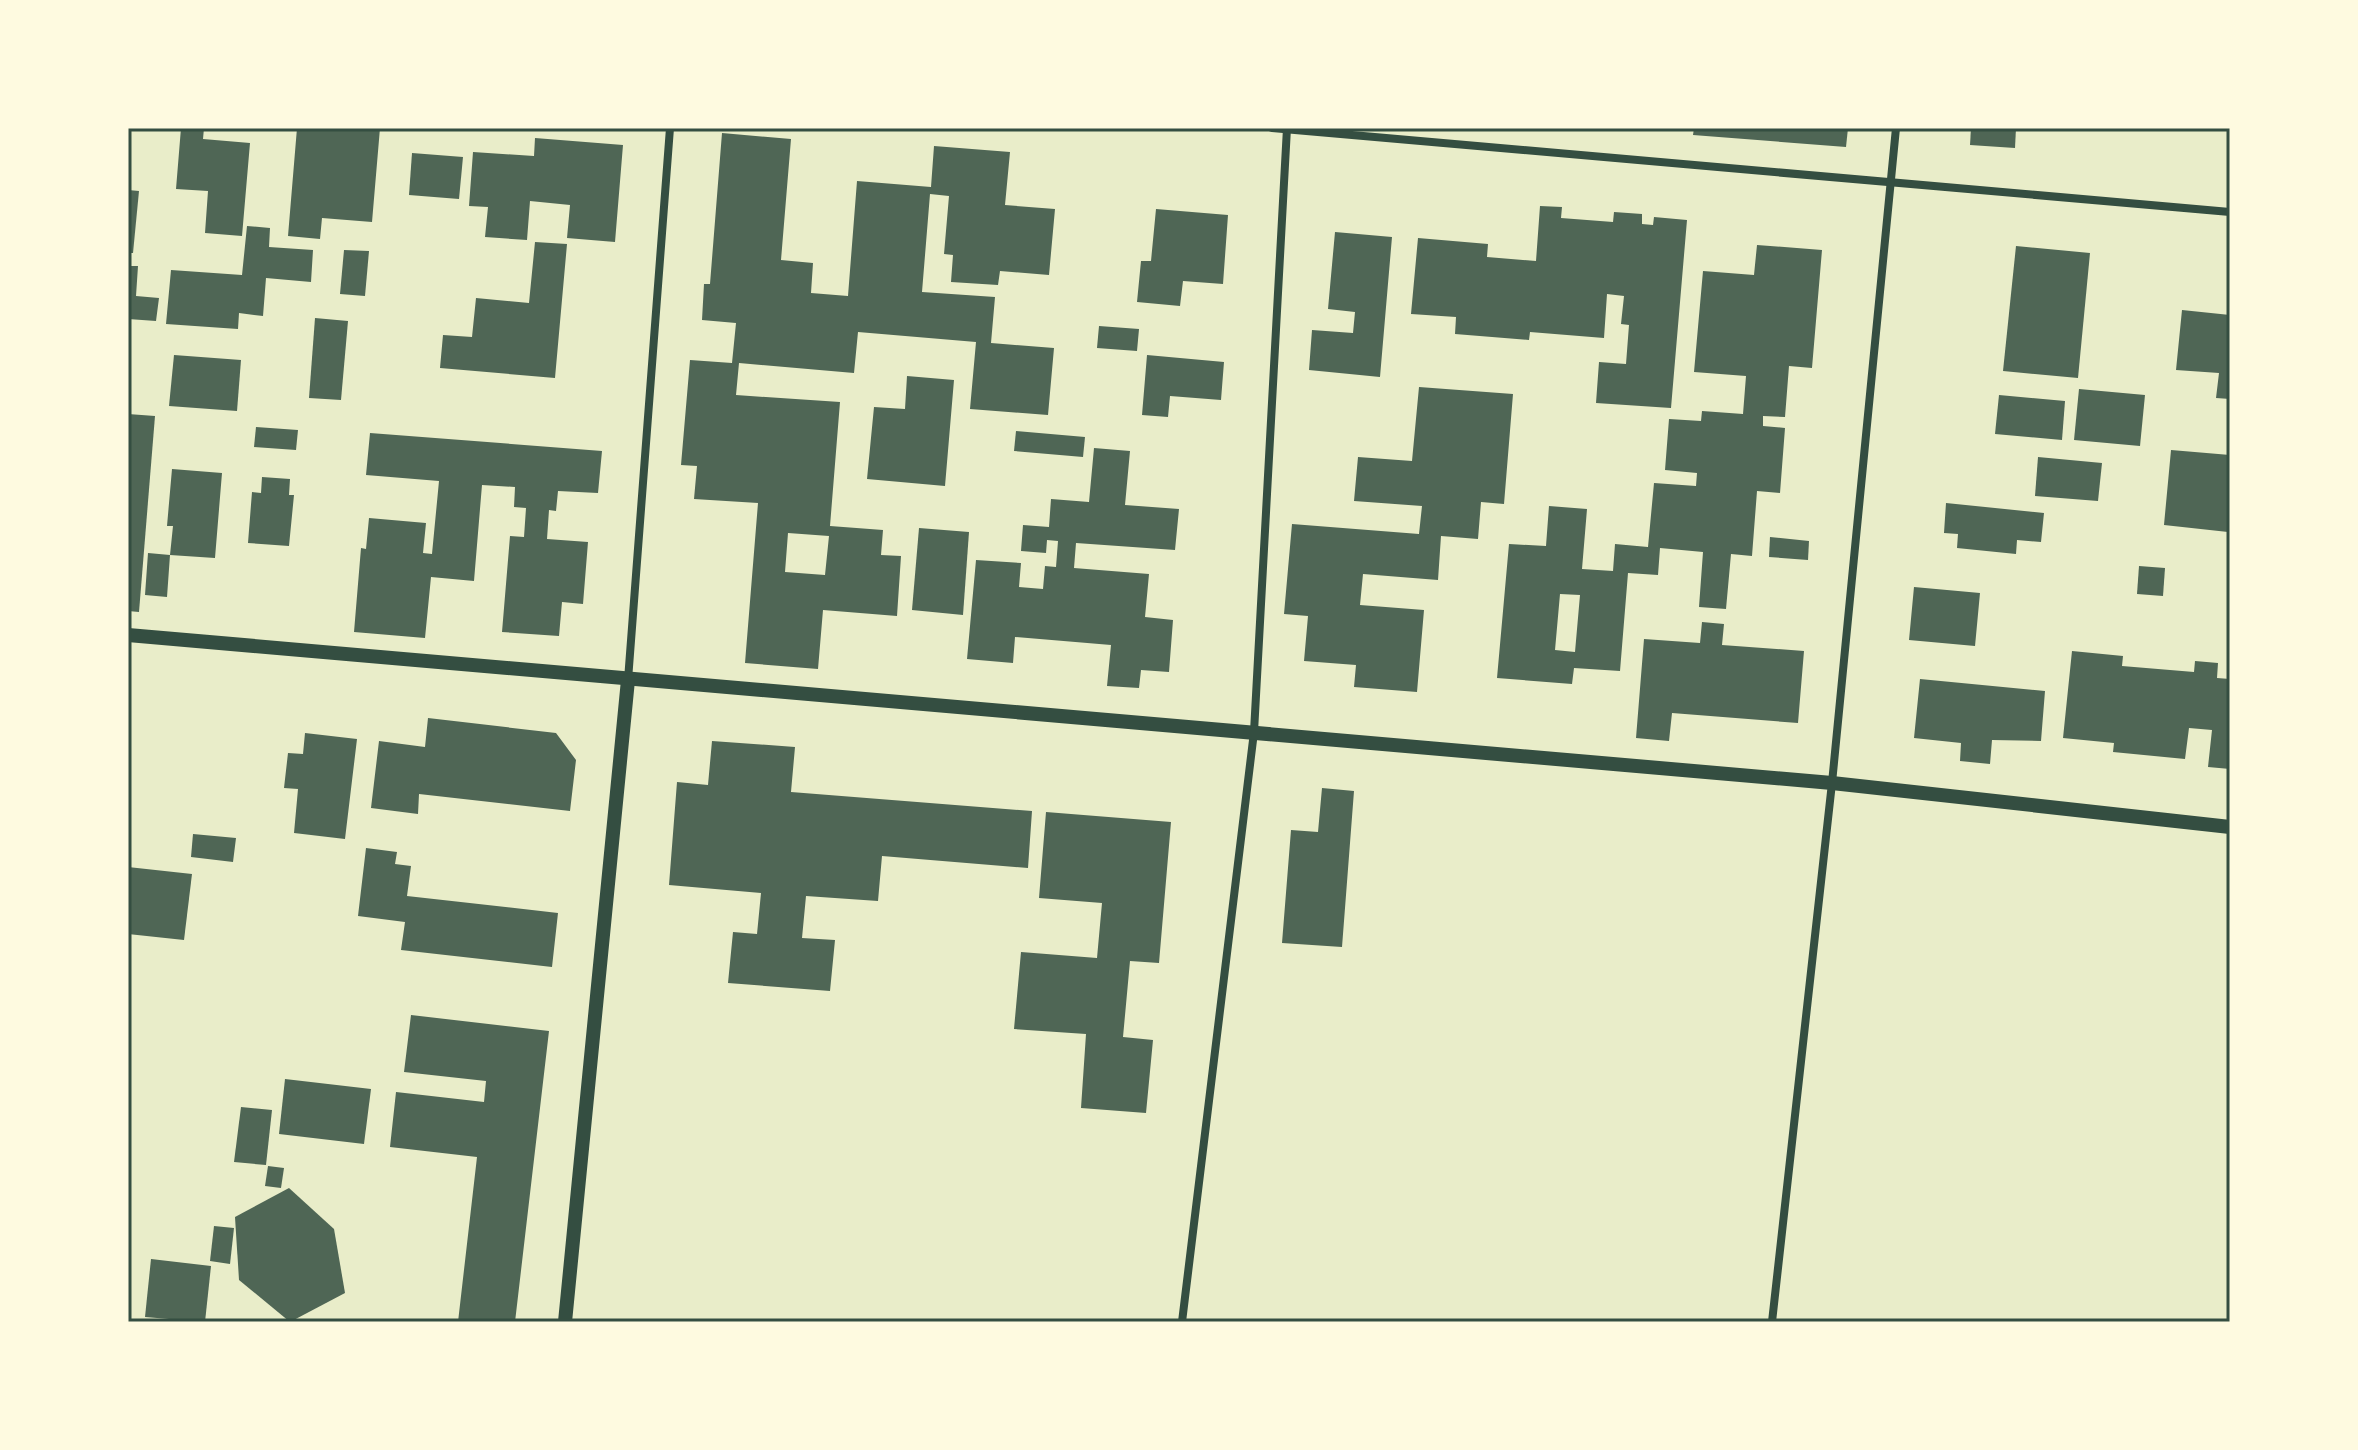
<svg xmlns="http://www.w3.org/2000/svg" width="2358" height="1450" viewBox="0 0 2358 1450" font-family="'PT Sans',sans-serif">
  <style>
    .building { fill: #4f6655; fill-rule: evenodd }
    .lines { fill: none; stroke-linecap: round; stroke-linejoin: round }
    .minor { stroke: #344e41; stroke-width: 8 }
    .tertiary { stroke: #344e41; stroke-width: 14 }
    .neatline { fill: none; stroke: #344e41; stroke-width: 3 }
  </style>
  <rect width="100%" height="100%" fill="#e9edc9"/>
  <g class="building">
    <path d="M181 128H204L203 139 250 143 242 236 205 233 208 191 176 189Z"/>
    <path d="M297 128H380L372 222 322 218 320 239 288 236Z"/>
    <path d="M1694 128H1848L1846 147 1693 135Z"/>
    <path d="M1971 128H2016L2015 148 1970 145Z"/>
    <path d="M722 133 791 139 781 260 813 263 811 293 848 296 857 181 931 187 934 146 1010 152 1005 205 1055 209 1049 275 1000 271 998 285 951 282 953 255 944 254 949 196 930 194 922 292 995 297 991 343 1054 348 1048 415 970 409 976 342 858 332 854 373 739 363 736 395 840 402 830 526 883 530 881 555 901 556 897 616 823 610 818 669 745 663 758 503 694 499 697 466 681 465 690 360 732 363 736 323 702 320 704 284H710ZM788 533 829 536 825 575 785 572Z"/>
    <path d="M535 138 623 145 615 242 567 238 570 205 530 201 527 240 485 237 488 207 469 206 473 152 534 156Z"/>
    <path d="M412 153 463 157 459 199 409 195Z"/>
    <path d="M128 190 139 191 133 253H128Z"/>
    <path d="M1540 206 1562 207 1561 218 1613 222 1614 212 1642 214V224L1653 225 1654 217 1687 220 1671 408 1596 403 1599 362 1626 364 1629 325 1621 324 1624 296 1607 294 1604 338 1530 332 1529 340 1455 334 1456 317 1411 314 1418 238 1488 244 1487 257 1536 261Z"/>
    <path d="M1156 209 1228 215 1223 284 1183 281 1180 306 1137 302 1141 261H1151Z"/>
    <path d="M247 226 270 228 269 247 313 250 311 282 266 278 263 316 239 313 238 329 166 324 171 270 242 275Z"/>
    <path d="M1335 232 1392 237 1380 377 1309 370 1312 330 1353 333 1355 312 1328 309Z"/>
    <path d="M535 242 567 244 555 378 440 368 443 335 472 337 476 298 529 303Z"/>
    <path d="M1757 245 1822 250 1812 368 1789 366 1785 417 1763 416V426L1785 428 1780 493 1757 491 1752 556 1731 554 1726 609 1699 607 1703 552 1660 548 1658 575 1628 573 1620 671 1574 668 1572 684 1497 678 1509 544 1546 546 1549 506 1587 509 1582 569 1613 571 1615 544 1648 547 1654 483 1696 486 1697 473 1665 470 1669 419 1701 421 1702 411 1743 414 1746 376 1694 372 1703 271 1754 275ZM1560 594 1580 595 1575 652 1555 650Z"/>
    <path d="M2016 246 2090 253 2078 378 2003 371Z"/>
    <path d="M344 250 369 251 365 296 340 294Z"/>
    <path d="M128 266H138L136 296 159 298 156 321 128 319Z"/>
    <path d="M2182 310 2230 315V399L2216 398 2219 373 2176 370Z"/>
    <path d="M315 318 348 321 341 400 309 398Z"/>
    <path d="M1099 326 1139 329 1137 351 1097 348Z"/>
    <path d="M174 355 241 360 237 411 169 406Z"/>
    <path d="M1147 355 1224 362 1221 400 1170 396 1168 417 1142 415Z"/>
    <path d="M907 376 954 380 945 486 867 479 874 407 905 409Z"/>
    <path d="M1419 387 1513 394 1504 504 1481 502 1478 539 1441 536 1438 580 1363 574 1360 605 1424 610 1417 692 1354 687 1356 665 1304 661 1308 616 1284 614 1292 524 1419 534 1422 506 1354 501 1358 457 1412 461Z"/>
    <path d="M2079 389 2145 395 2140 446 2074 440Z"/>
    <path d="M1999 395 2065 401 2062 440 1995 434Z"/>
    <path d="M128 414 155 416 139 612 128 611Z"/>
    <path d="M256 427 298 430 296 450 254 447Z"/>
    <path d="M1016 431 1085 437 1083 457 1014 451Z"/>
    <path d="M370 433 602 451 598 493 558 491 556 511 549 510 547 539 588 542 583 604 562 602 559 636 502 632 510 536 524 537 526 508 514 507 515 487 482 485 474 581 431 577 425 638 354 632 361 548 366 549 369 518 426 523 423 553 432 554 439 481 366 475Z"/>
    <path d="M1094 448 1130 451 1125 505 1179 509 1175 550 1076 543 1074 568 1149 574 1145 617 1173 620 1169 672 1141 670 1139 688 1107 686 1111 645 1015 637 1013 663 967 659 976 560 1021 563 1019 587 1043 589 1045 566 1056 567 1058 541 1047 540 1046 553 1021 551 1023 525 1049 527 1051 499 1089 502Z"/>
    <path d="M2171 450 2230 455 2228 532 2164 525Z"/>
    <path d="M2038 457 2102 463 2098 501 2035 496Z"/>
    <path d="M172 469 222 473 215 558 170 555 167 597 145 595 148 553 170 555 173 526H167Z"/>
    <path d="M262 477 290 479 289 495H294L289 546 248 543 252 492 261 493Z"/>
    <path d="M1946 503 2044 513 2041 542 2017 540 2016 554 1957 548 1958 534 1944 533Z"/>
    <path d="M919 528 969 532 963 615 912 610Z"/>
    <path d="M1770 537 1809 541 1808 560 1769 557Z"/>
    <path d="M2139 566 2165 568 2163 596 2137 594Z"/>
    <path d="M1914 587 1980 593 1975 646 1909 640Z"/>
    <path d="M1702 622 1724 624 1722 645 1804 651 1798 723 1672 713 1669 741 1636 738 1644 639 1700 643Z"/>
    <path d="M2072 651 2123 656 2122 666 2194 672 2195 661 2218 663 2217 678 2230 679V769L2208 767 2212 730 2189 728 2185 759 2113 752 2114 743 2063 738Z"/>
    <path d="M1920 679 2045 691 2041 741 1992 740 1990 764 1960 761 1961 743 1914 738Z"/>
    <path d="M428 718 556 733 576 760 570 811 419 794 418 814 371 808 379 741 425 747Z"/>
    <path d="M305 733 357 739 345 839 294 833 298 789 284 788 288 753 303 754Z"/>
    <path d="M712 741 795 747 791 792 1032 811 1028 868 882 856 878 901 806 896 802 938 835 940 830 991 728 983 733 932 757 934 761 893 669 885 677 782 708 785Z"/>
    <path d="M1322 788 1354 791 1342 947 1282 943 1291 830 1318 832Z"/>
    <path d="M1046 812 1171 822 1159 963 1130 961 1123 1037 1153 1040 1146 1113 1081 1108 1086 1034 1014 1029 1021 952 1097 958 1102 903 1039 898Z"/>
    <path d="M193 834 236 838 233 862 191 857Z"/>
    <path d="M366 848 397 852 395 864 411 866 407 896 558 913 552 967 401 950 405 922 358 916Z"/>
    <path d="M128 867 192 874 184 940 128 934Z"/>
    <path d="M411 1015 549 1031 515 1322H458L477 1157 390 1147 396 1092 484 1102 486 1081 404 1072Z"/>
    <path d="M285 1079 371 1089 364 1144 279 1134Z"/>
    <path d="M241 1107 272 1110 266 1165 234 1162Z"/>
    <path d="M268 1166 284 1168 281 1188 265 1186Z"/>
    <path d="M289 1188 334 1229 345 1293 290 1322 239 1280 235 1217Z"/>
    <path d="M214 1226 234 1228 230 1264 210 1261Z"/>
    <path d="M151 1259 211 1266 205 1322 145 1317Z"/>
  </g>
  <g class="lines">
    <g class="minor">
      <path d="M1272 128 2230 212"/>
      <path d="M628 680 670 128"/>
      <path d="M1182 1322 1254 732 1287 128"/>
      <path d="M1772 1322 1832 783 1896 128"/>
    </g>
    <g class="tertiary">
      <path d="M128 635 1832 783 2230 827"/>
      <path d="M565 1322 628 680"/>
    </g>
  </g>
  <rect width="2358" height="1450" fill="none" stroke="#fefae0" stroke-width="260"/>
  <rect x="130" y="130" width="2098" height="1190" class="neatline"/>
</svg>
